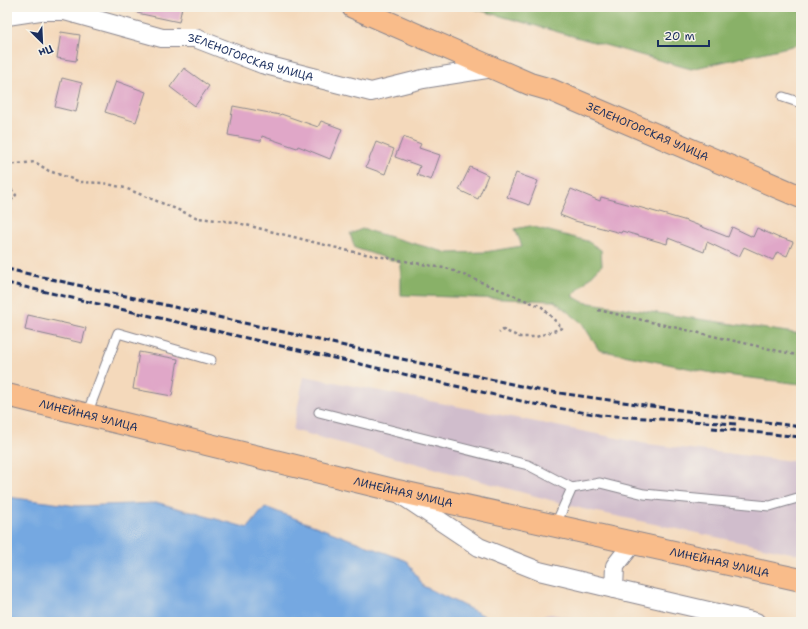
<svg xmlns="http://www.w3.org/2000/svg" width="808" height="629" viewBox="0 0 808 629" font-family="'Shantell Sans',sans-serif">
  <style>
    .industrial { fill: #d0bdcc }
    .forest { fill: #89b167; stroke: #527062 }
    .water { fill: #75a8e1; stroke: #486ca0 }
    .building { fill: #e0a7c8 }
    .lines { fill: none; stroke-linecap: round; stroke-linejoin: round }
    .service-casing { stroke: #88848c; stroke-width: 11 }
    .minor-casing { stroke: #88848c; stroke-width: 20 }
    .primary-casing { stroke: #88848c; stroke-width: 24 }
    .path { stroke: #88848c; stroke-width: 2.5; stroke-dasharray: 3 3; stroke-linecap: butt }
    .service { stroke: #fff; stroke-width: 9 }
    .minor { stroke: #fff; stroke-width: 18 }
    .primary { stroke: #f9bc8a; stroke-width: 22 }
    .rail { stroke: #1b2f5e; stroke-width: 3; stroke-dasharray: 6 3; stroke-linecap: butt }
    .labels { text-anchor: middle; dominant-baseline: central; stroke-width: 4; stroke-linejoin: round; paint-order: stroke }
    .street-label { font-size: 11px; fill: #1b2f5e; stroke: #f7f3e8 }
  </style>
  <rect width="100%" height="100%" fill="#f7f3e8"/>
  <filter id="ink" filterUnits="userSpaceOnUse"><feTurbulence type="fractalNoise" baseFrequency=".025" numOctaves="2"/><feDisplacementMap in="SourceGraphic" scale="8" xChannelSelector="R" yChannelSelector="G"/><feConvolveMatrix kernelMatrix="1 2 1 2 8 2 1 2 1" color-interpolation-filters="sRGB"/></filter>
  <filter id="wash" filterUnits="userSpaceOnUse"><feTurbulence type="fractalNoise" baseFrequency=".012" numOctaves="4" result="noise"/><feDisplacementMap in="SourceGraphic" scale="16" xChannelSelector="R" yChannelSelector="G"/><feGaussianBlur stdDeviation="0.9" result="paint"/><feColorMatrix in="noise" values="0 0 0 0 0 0 0 0 0 0 0 0 0 0 0 0 0 1.4 0 .05"/><feComposite in="paint" operator="in"/></filter>
  <g filter="url(#wash)">
    <rect width="100%" height="100%" fill="#f4d9bb"/>
    <g class="industrial">
      <path d="M304 376 647 444 801 462V555L583 509 293 430Z"/>
      <path d="M551 614 590 622H532L533 618Z"/>
    </g>
    <g class="forest">
      <path d="M468 7H801V44L691 69Z"/>
      <path d="M530 226 587 241 601 250 602 265 572 296 583 302 801 334V384L717 374 599 350 582 323 554 301 401 295V263L355 248 350 234 362 229 448 253 485 252 522 246 515 229Z"/>
    </g>
    <path class="water" d="M7 497 77 506 159 503 248 528 265 507 407 561 423 586 497 622H7Z"/>
    <g id="blocks">
      <g class="building">
        <path d="M138 7H182L179 22 137 13Z"/>
        <path d="M61 32 80 35 76 61 57 58Z"/>
        <path d="M184 68 209 86 195 106 170 87Z"/>
        <path d="M62 78 82 83 76 112 55 107Z"/>
        <path d="M116 81 146 92 136 122 105 112Z"/>
        <path d="M233 106 280 115 281 114 318 127 321 121 342 129 330 159 298 146 297 148 262 136 261 141 228 135Z"/>
        <path d="M403 137 421 144 419 148 440 155 431 180 417 175 420 166 395 157Z"/>
        <path d="M376 142 394 149 385 174 366 167Z"/>
        <path d="M470 167 488 175 478 199 459 190Z"/>
        <path d="M516 173 538 181 529 205 507 197Z"/>
        <path d="M571 189 600 201 601 197 635 206 687 221 728 237 732 227 753 237 757 228 779 238V237L793 242 787 256 777 252 773 260 744 247 739 257 707 242 704 252 668 238 667 244 622 231 621 233 575 221 560 215Z"/>
        <path d="M28 315 86 328 82 343 25 330Z"/>
        <path d="M139 352 178 359 172 396 133 389Z"/>
      </g>
    </g>
  </g>
  <g filter="url(#ink)">
    <use href="#blocks" fill-opacity="0" stroke="#88848c" stroke-width="1"/>
    <g class="lines">
      <g class="service-casing">
        <g id="service">
          <path d="M783 97 801 103"/>
          <path d="M319 412 528 465 572 488"/>
          <path d="M87 414 118 333 211 360"/>
          <path d="M555 526 572 488 600 483 644 494 770 506 801 497"/>
        </g>
      </g>
      <g class="minor-casing">
        <g id="minor">
          <path id="s1" d="M7 16 40 11H65L162 38H195L262 64 371 92 423 79 493 68"/>
          <path d="M400 494 479 547 539 571 614 589"/>
          <path d="M633 543 615 566 614 589 756 622"/>
        </g>
      </g>
      <g class="primary-casing">
        <g id="primary">
          <path id="s2" d="M353 7 530 84 551 90 801 197"/>
          <path id="s3" d="M7 395 393 490 801 580"/>
        </g>
      </g>
      <g class="path">
        <path d="M7 165 35 162 49 171 81 182 103 183 125 188 198 218 234 222 349 251 449 269 542 307 562 328 536 337H520L503 330 499 333"/>
        <path d="M7 185 16 195 7 205"/>
        <path d="M598 310 801 356"/>
      </g>
      <use href="#service" class="service"/>
      <use href="#minor" class="minor"/>
      <use href="#primary" class="primary"/>
      <g class="rail">
        <path d="M7 269 538 390 801 427"/>
        <path d="M7 283 534 404 599 415 736 424"/>
        <path d="M712 428 801 437"/>
      </g>
    </g>
  </g>
  <g class="labels">
    <g class="street-label">
      <text stroke="none"><textPath href="#s1" startOffset="251">ЗЕЛЕНОГОРСКАЯ УЛИЦА</textPath></text>
      <text stroke="none"><textPath href="#s2" startOffset="320">ЗЕЛЕНОГОРСКАЯ УЛИЦА</textPath></text>
      <text stroke="none"><textPath href="#s3" startOffset="84">ЛИНЕЙНАЯ УЛИЦА</textPath></text>
      <text stroke="none"><textPath href="#s3" startOffset="408">ЛИНЕЙНАЯ УЛИЦА</textPath></text>
      <text stroke="none"><textPath href="#s3" startOffset="732">ЛИНЕЙНАЯ УЛИЦА</textPath></text>
    </g>
  </g>
  <rect width="808" height="629" fill="none" stroke="#f7f3e8" stroke-width="24"/>
  <g transform="translate(42 42) rotate(156)" stroke="#f7f3e8" stroke-width="3" paint-order="stroke">
  <path d="M0-3L7 15L0 10L-7 15Z" fill="#1b2f5e"/>
  <text y="-6" font-size="11" font-weight="bold" text-anchor="middle" fill="#1b2f5e">Пн</text>
  </g>
  <path d="M658 40v6h51v-6" fill="none" stroke="#1b2f5e" stroke-width="2"/>
  <text x="664" y="40" font-size="12" fill="#1b2f5e" stroke="#f7f3e8" stroke-width="3" paint-order="stroke">20 m</text>
</svg>
